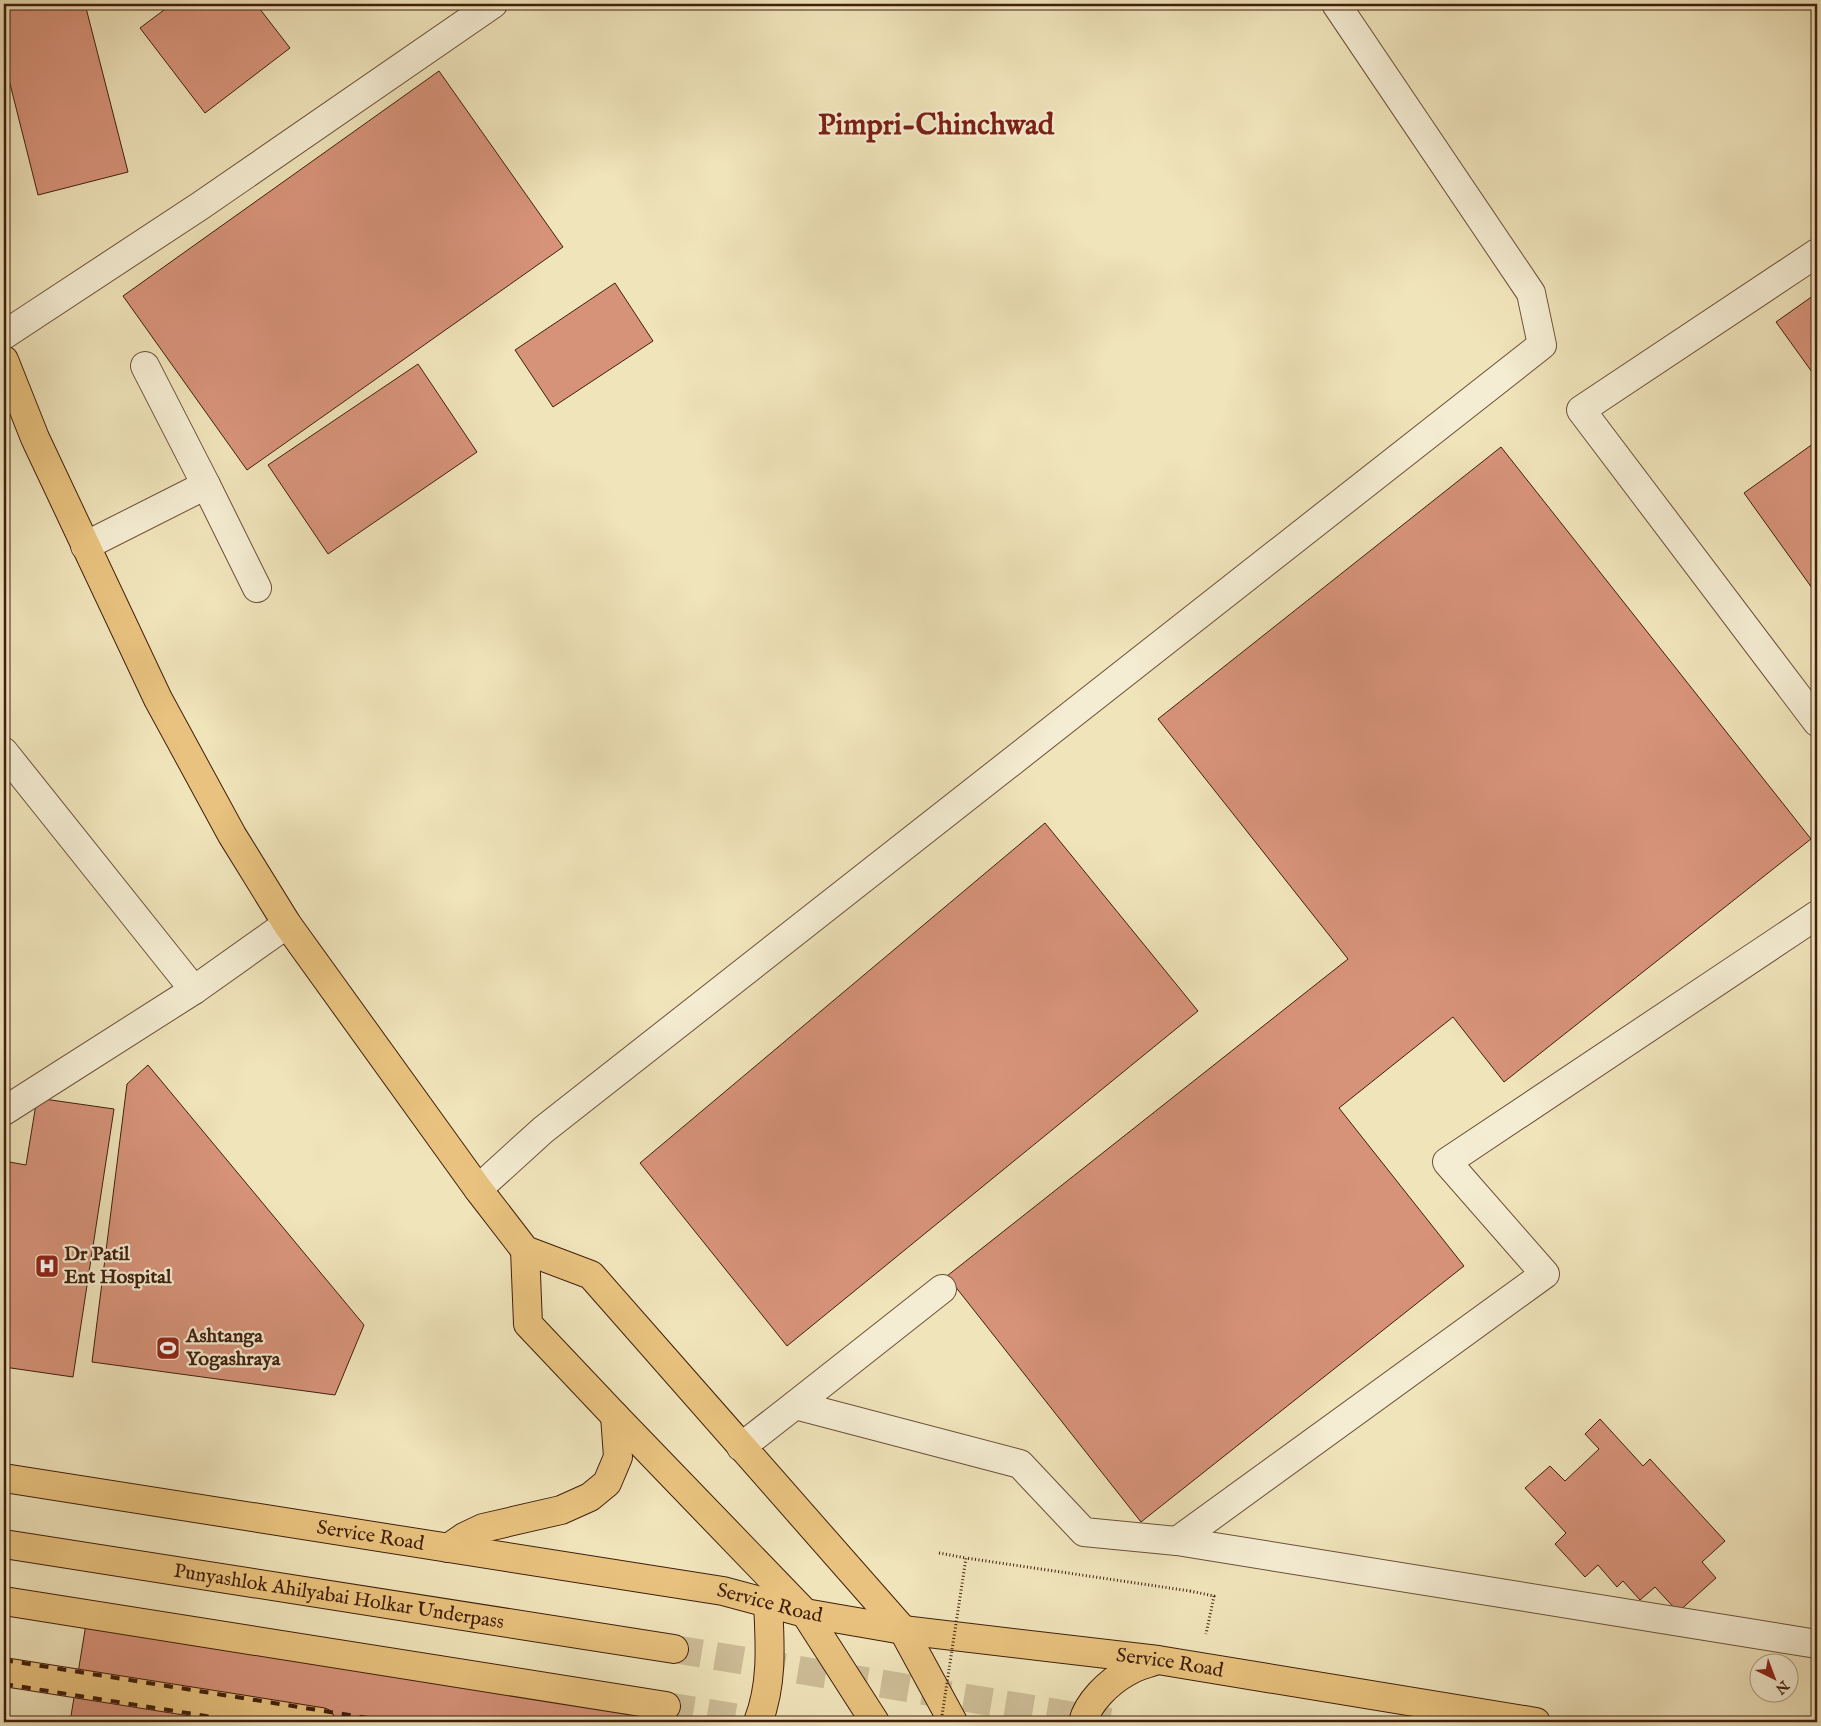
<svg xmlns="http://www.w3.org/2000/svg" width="1821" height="1726" viewBox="0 0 1821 1726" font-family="'IM FELL English',serif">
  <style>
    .building { fill: #d7937a; stroke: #401f0d }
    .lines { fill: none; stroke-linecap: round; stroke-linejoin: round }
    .highway-tunnel { stroke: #cdbd98; stroke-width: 28; stroke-dasharray: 28 14; stroke-linecap: butt }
    .minor-casing { stroke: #6c5038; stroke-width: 30 }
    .major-casing { stroke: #401f0d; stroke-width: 30 }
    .highway-casing { stroke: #401f0d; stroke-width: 30 }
    .path { stroke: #401f0d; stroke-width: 3; stroke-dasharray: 1 2.5; stroke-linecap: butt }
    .minor { stroke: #f5edd3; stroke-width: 28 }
    .major { stroke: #e8c27e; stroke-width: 28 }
    .highway { stroke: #e8c27e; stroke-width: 28 }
    .rail { stroke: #401f0d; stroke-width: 4; stroke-dasharray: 9 9; stroke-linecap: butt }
    .path-bridge { stroke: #401f0d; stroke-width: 3; stroke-dasharray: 1 2.5; stroke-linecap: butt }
    .labels { text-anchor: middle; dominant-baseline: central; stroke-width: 4.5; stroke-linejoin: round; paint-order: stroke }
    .poi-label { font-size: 20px; font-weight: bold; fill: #401f0d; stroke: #f5edd3; text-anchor: start }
    .street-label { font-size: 20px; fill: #401f0d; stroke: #f5edd3 }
    .town-label { font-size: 30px; font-weight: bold; fill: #7a1f14; stroke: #f5edd3 }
  </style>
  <rect width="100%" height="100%" fill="#f0e4bb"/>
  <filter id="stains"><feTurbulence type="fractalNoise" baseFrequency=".004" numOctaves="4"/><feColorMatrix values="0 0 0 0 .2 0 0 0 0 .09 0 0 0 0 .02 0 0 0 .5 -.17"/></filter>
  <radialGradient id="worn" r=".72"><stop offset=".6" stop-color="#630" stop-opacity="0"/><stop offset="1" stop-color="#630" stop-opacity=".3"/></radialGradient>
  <g class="building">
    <path d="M4 4H85L128 172 38 195 4 60Z"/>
    <path d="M172 4H256L290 48 205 113 140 28Z"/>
    <path d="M439 71 563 247 247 470 123 296Z"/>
    <path d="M615 283 653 341 553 407 515 350Z"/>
    <path d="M1817 293V379L1776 322Z"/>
    <path d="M418 364 477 452 328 554 268 465Z"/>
    <path d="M1817 441V595L1744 493Z"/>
    <path d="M1501 447 1811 839 1504 1082 1453 1017 1339 1108 1464 1266 1141 1522 947 1276 1348 959 1158 719Z"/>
    <path d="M1045 823 1198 1011 787 1346 640 1163Z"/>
    <path d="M148 1065 364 1325 335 1395 92 1362 127 1084Z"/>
    <path d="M37 1098 114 1109 73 1377 4 1367V1161L26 1165Z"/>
    <path d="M1600 1419 1643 1466 1650 1459 1725 1541 1702 1562 1716 1578 1678 1612 1655 1587 1640 1600 1623 1581 1617 1587 1598 1565 1585 1577 1555 1544 1566 1533 1525 1488 1550 1466 1565 1481 1599 1449 1585 1434Z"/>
    <path d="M86 1624 692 1722H70Z"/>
  </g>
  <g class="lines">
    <g class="highway-tunnel">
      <path d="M674 1649 1110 1722"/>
      <path d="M666 1706 764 1722"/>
    </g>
    <g class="minor-casing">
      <g id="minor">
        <path d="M1817 253 1581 410 1817 722"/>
        <path d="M4 335 200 206 493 4"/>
        <path d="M206 485 257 588"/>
        <path d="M85 546 206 485 145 366"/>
        <path d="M4 752 194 990"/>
        <path d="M1817 915 1447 1162 1545 1274 1177 1541 1817 1644"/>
        <path d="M4 1111 194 990 287 924"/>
        <path d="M478 1189 543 1130 1542 345 1531 293 1336 4"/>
        <path d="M942 1289 795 1405 1020 1464 1084 1532 1177 1541"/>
        <path d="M741 1447 795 1405"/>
      </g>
    </g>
    <g class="major-casing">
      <g id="major">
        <path d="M4 360 35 438 158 699 232 835 287 924 478 1189 525 1250 591 1275 903 1630 953 1722"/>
        <path d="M525 1250 528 1324 615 1416 805 1613 875 1722"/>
        <path id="s1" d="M4 1478 723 1591 805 1613 903 1630 1158 1660 1536 1722"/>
        <path d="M448 1548 464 1537 483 1528 561 1510 590 1497 607 1483 618 1457 615 1416"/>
        <path d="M4 1672 321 1722"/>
        <path d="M758 1722C773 1684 770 1643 768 1603"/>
        <path d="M1083 1722C1088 1702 1109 1682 1127 1672 1136 1666 1147 1664 1157 1660"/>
      </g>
    </g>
    <g class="highway-casing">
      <g id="highway">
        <path id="s2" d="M4 1544 674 1649"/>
        <path d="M4 1601 666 1706"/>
      </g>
    </g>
    <g class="path">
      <path d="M939 1553 966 1558"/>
      <path d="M1190 1591 1214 1596 1206 1634"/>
    </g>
    <use href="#minor" class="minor"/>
    <use href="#major" class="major"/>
    <use href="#highway" class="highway"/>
    <g class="rail">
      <path d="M4 1660 393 1722"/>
      <path d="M4 1684 244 1722"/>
    </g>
    <path class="path-bridge" d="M941 1722 966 1558 1190 1591"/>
  </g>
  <defs>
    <g id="hospital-square" transform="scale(1.25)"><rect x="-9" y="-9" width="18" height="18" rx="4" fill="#8f2418" stroke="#f5edd3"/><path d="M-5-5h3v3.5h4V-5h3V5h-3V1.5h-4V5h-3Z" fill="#fff"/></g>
    <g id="stadium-square" transform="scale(1.25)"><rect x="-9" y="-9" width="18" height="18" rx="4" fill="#8f2418" stroke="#f5edd3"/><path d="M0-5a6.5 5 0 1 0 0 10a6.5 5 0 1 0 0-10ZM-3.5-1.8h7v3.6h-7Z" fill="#fff"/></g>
  </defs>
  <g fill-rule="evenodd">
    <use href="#hospital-square" x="47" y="1266"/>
    <use href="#stadium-square" x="168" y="1348"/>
  </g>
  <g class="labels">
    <g class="poi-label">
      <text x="64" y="1254">Dr Patil<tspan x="64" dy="23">Ent Hospital</tspan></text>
      <text x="186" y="1336">Ashtanga<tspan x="186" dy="23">Yogashraya</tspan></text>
    </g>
    <g class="street-label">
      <text stroke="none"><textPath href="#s1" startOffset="371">Service Road</textPath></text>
      <text stroke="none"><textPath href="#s2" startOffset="339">Punyashlok Ahilyabai Holkar Underpass</textPath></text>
      <text stroke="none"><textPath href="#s1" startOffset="776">Service Road</textPath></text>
      <text stroke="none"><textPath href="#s1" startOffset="1181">Service Road</textPath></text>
    </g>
    <g class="town-label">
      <text x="936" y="126">Pimpri-Chinchwad</text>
    </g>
  </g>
  <rect width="1821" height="1726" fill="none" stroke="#f0e4bb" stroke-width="20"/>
  <rect x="5" y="5" width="1811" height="1716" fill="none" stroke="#401f0d" stroke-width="2.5"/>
  <rect x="10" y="10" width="1801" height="1706" fill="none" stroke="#401f0d"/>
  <g transform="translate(1774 1678) rotate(138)"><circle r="24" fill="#f5edd3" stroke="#ad9b84"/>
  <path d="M0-4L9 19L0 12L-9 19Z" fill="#8f2418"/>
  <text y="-8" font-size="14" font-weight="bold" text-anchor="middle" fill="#401f0d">N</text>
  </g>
  <rect width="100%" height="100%" filter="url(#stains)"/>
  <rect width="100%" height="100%" fill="url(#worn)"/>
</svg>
